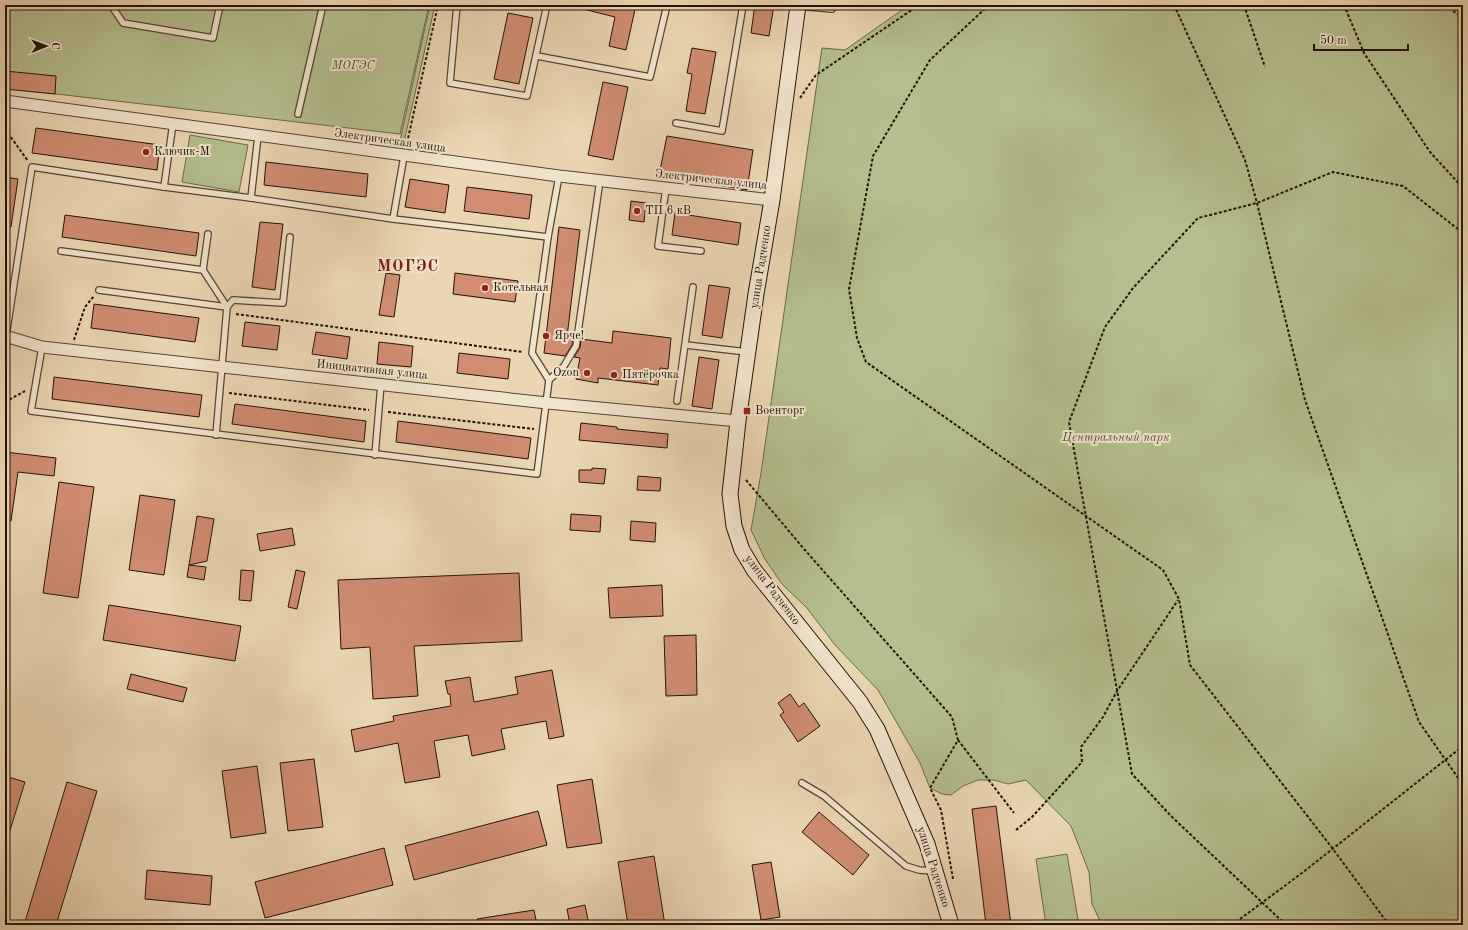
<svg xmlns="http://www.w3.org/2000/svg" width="1468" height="930" viewBox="0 0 1468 930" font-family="'Old Standard TT',serif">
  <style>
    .green { fill: #b5be8e; stroke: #6c684c }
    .building { fill: #d18c72; stroke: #23120a }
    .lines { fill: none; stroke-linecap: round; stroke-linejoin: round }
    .lane-casing { stroke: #554334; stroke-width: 8 }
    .street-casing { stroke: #554334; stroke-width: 13 }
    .secondary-casing { stroke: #23120a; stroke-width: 17 }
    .path { stroke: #23120a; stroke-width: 2; stroke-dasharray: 3 2; stroke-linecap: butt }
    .lane { stroke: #f1e4ce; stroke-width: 5.5 }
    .street { stroke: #f1e4ce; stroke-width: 11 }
    .secondary { stroke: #f1e4ce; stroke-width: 15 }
    .poi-dot { fill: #8f2418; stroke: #f1e4ce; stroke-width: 1.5 }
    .labels { text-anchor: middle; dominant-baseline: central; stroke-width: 4; stroke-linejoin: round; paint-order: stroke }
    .park-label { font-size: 12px; font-style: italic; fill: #564e38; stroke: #f1e4ce }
    .street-label { font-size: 12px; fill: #23120a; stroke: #f1e4ce }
    .poi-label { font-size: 12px; fill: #23120a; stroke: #f1e4ce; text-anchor: start }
    .district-label { font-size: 16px; font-weight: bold; letter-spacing: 1px; fill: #7a1f14; stroke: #f1e4ce }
  </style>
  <rect width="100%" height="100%" fill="#ead6b3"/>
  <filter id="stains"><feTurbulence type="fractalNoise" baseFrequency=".005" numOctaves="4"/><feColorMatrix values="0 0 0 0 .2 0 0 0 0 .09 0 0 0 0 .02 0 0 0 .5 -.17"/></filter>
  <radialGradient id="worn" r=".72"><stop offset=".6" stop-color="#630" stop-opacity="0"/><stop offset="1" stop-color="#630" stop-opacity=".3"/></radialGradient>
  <g class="green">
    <path d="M5 5H429L400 134 5 88Z"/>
    <path d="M430 5H435L404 142 399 145Z"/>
    <path d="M909 5H1463V925H1102L1092 904 1089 872 1071 826 1026 780 1008 784 994 780H978L963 786 951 795 942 794 930 788 920 763 878 690 835 645 807 608 782 584 765 559 751 530 761 473 822 48 845 50Z"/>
    <path d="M190 135 248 145 239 192 182 182Z"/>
    <path d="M1067 854 1079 925H1046L1036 859Z"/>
  </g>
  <g class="building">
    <path d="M583 5H636L626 50 609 46 615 17 583 9Z"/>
    <path d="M755 5H774L769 36 751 33Z"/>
    <path d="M508 13 533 18 519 84 494 79Z"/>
    <path d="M692 48 716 52 705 114 686 111 692 74 687 73Z"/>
    <path d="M5 71 56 76 55 94 5 89Z"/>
    <path d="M603 82 628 87 613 160 588 155Z"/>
    <path d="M36 128 160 145 157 170 32 153Z"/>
    <path d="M667 136 753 150 747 190 659 175Z"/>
    <path d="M266 162 368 174 366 197 264 185Z"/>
    <path d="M5 177 18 179 11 227H5Z"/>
    <path d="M410 179 449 185 445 213 405 207Z"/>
    <path d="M467 187 532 195 529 219 464 211Z"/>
    <path d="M631 201 646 203 644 222 629 220Z"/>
    <path d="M675 213 741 223 738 245 672 235Z"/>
    <path d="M65 215 199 233 196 256 62 237Z"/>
    <path d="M260 222 283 224 275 290 252 287Z"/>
    <path d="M559 227 580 230 567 337H573L572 345 565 356 544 353Z"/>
    <path d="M386 273 400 275 394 317 379 315Z"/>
    <path d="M455 273 518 281 515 302 453 294Z"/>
    <path d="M709 285 730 288 722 338 702 335Z"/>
    <path d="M94 304 199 318 195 342 91 328Z"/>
    <path d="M245 322 280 326 277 350 242 346Z"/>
    <path d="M613 331 671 338 668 369 660 368 658 385 598 378V383L576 379 580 358 574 357 580 348 581 339 612 343Z"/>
    <path d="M316 332 350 337 347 359 312 354Z"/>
    <path d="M379 342 413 346 411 367 377 364Z"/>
    <path d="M459 353 510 359 508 379 457 373Z"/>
    <path d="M699 357 719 360 712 409 692 406Z"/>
    <path d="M54 377 202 395 199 417 52 399Z"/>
    <path d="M235 404 366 421 364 442 232 424Z"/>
    <path d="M398 421 531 438 528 459 396 442Z"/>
    <path d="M581 423 617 427V429L668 434 667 448 579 440Z"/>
    <path d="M5 452 56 458 54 476 18 472 11 521 5 520Z"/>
    <path d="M592 468 606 469 604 484 579 482V470H592Z"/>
    <path d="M638 476 661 478 660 491 637 490Z"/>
    <path d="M59 482 94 487 78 598 43 593Z"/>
    <path d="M140 495 175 500 164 575 129 570Z"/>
    <path d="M571 514 601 516 600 532 570 530Z"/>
    <path d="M197 516 214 519 207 561 189 565Z"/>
    <path d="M631 521 656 523 655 542 630 540Z"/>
    <path d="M292 528 295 545 260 551 257 534Z"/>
    <path d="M189 565 206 567 204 580 187 577Z"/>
    <path d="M241 570 254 571 251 601 239 600Z"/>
    <path d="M296 570 305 572 297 609 288 607Z"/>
    <path d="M519 573 522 641 414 646 418 696 373 699 370 647 341 649 338 580Z"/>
    <path d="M662 585 663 616 610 618 608 588Z"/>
    <path d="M109 605 241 626 235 661 103 640Z"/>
    <path d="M696 635 697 695 666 696 664 636Z"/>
    <path d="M552 670 564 736 549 739 546 721 501 729 505 749 472 756 468 735 434 741 440 777 405 783 398 743 355 752 351 730 394 721 393 716 451 706 450 694H448L445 681 470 677 474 702 518 694 515 677Z"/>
    <path d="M131 674 187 688 183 702 127 689Z"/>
    <path d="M790 694 799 707 804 703 820 726 798 742 780 715 784 712 778 703Z"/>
    <path d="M314 759 323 827 288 831 280 763Z"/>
    <path d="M257 766 266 833 231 838 222 771Z"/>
    <path d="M5 776 25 782 7 840 5 839Z"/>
    <path d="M592 779 602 843 567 848 557 785Z"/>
    <path d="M67 782 97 791 56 925H24Z"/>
    <path d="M996 806 1011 925H986L972 809Z"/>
    <path d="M538 811 547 845 414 880 405 846Z"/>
    <path d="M819 812 869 855 853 875 802 832Z"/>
    <path d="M384 848 393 885 265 918 255 882Z"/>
    <path d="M654 856 665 925H628L618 862Z"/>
    <path d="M771 862 780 917 761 920 752 865Z"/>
    <path d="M147 870 212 876 210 905 145 899Z"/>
    <path d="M585 905 589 925H570L567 909Z"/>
    <path d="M534 910 537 925H477V919Z"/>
  </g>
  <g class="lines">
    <g class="lane-casing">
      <g id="lane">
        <path d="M111 5 123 23 213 38 220 5"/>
        <path d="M457 5 450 83 527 96 547 5"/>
        <path d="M798 6 832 9"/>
        <path d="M537 56 650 77 667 5"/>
        <path d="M298 114 323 5"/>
        <path d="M676 123 722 131 743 5"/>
        <path d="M258 136 251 198 393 219"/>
        <path d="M404 156 393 219 548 237"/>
        <path d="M164 187 251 198"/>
        <path d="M666 188 658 246 701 251"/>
        <path d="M208 234 203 270 227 307 233 300 283 303 290 237"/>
        <path d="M61 251 203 270"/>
        <path d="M99 290 227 307 216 435"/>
        <path d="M6 336 32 167 164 187 173 123"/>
        <path d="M686 345 747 352"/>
        <path d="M42 347 31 411 537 474 549 380 532 353 548 237 559 176"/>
        <path d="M549 380 564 366 576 346 600 180"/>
        <path d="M677 401 693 287"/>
        <path d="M375 455 381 384"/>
        <path d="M802 783 824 796 906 866 919 870 934 871"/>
      </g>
    </g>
    <g class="street-casing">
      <g id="street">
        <path d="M5 101 559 176 772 200"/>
        <path d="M5 336 42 347 547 403 738 421"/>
      </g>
    </g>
    <g class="secondary-casing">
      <path id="secondary" d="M798 5 772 200 756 294 738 421 730 494 734 526 742 550 754 570 860 702 877 729 927 844 951 925"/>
    </g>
    <g class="path">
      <path d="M989 5 930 60 873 156 849 289 857 338 866 362 1163 570 1179 599 1190 665 1333 849 1389 925"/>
      <path d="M1174 5 1245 160 1257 203 1305 400 1419 722 1463 785"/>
      <path d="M1244 5 1265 67"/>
      <path d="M1344 5 1364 53 1430 152 1463 188"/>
      <path d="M1445 5 1463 18"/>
      <path d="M800 98 816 75 919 5"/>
      <path d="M5 129 28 161"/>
      <path d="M407 143 438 5"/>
      <path d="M236 314 523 352"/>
      <path d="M74 340 85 307 94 296"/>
      <path d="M229 393 369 410"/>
      <path d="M5 402 25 391"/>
      <path d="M388 412 534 429"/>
      <path d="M746 480 804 549 952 717 958 740 930 788 941 810 953 879"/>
      <path d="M958 740 1014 813"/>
      <path d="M1016 830 1032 817 1082 762 1081 747 1103 717 1117 691 1178 600"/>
      <path d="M1232 925 1302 873 1463 746"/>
      <path d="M1286 925 1171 816 1132 774 1069 422 1105 327 1133 288 1198 218 1257 203 1333 172 1403 186 1463 233"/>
    </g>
    <use href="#lane" class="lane"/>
    <use href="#street" class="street"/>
    <use href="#secondary" class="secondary"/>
  </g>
  <g class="poi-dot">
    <circle cx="146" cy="152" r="4"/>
    <circle cx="637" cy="211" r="4"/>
    <circle cx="485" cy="288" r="4"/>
    <circle cx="546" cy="336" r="4"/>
    <circle cx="587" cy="373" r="4"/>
    <circle cx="614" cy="375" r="4"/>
    <rect x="743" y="407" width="8" height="8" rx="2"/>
  </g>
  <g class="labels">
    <g class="park-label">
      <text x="353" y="66">МОГЭС</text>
      <text x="1116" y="438">Центральный парк</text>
    </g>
    <g class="street-label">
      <text transform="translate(390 141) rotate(8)">Электрическая улица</text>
      <text transform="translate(711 180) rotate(6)">Электрическая улица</text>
      <text transform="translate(761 267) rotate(-81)">улица Радченко</text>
      <text transform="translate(372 370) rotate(6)">Инициативная улица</text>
      <text transform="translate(772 590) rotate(53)">улица Радченко</text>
      <text transform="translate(933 867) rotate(72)">улица Радченко</text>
    </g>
    <g class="poi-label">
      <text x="154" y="152">Ключик-М</text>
      <text x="645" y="211">ТП 6 кВ</text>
      <text x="493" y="288">Котельная</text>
      <text x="554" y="336">Ярче!</text>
      <text x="579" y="373" text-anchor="end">Ozon</text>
      <text x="622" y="375">Пятёрочка</text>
      <text x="755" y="411">Военторг</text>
    </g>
    <g class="district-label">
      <text x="408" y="267">МОГЭС</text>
    </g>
  </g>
  <rect width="1468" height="930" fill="none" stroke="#ead6b3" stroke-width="20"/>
  <rect x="6" y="6" width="1456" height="918" fill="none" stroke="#23120a" stroke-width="2"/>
  <rect x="10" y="10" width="1448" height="910" fill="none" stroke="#23120a"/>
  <g transform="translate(46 46) rotate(89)" stroke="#f1e4ce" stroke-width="3" paint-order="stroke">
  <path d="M0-3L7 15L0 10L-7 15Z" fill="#23120a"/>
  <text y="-6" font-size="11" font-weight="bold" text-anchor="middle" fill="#23120a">С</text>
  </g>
  <path d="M1314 44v6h94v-6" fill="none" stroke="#23120a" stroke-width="2"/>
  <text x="1320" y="44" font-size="12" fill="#23120a" stroke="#f1e4ce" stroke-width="3" paint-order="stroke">50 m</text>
  <rect width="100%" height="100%" filter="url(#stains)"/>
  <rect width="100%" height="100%" fill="url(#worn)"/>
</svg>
